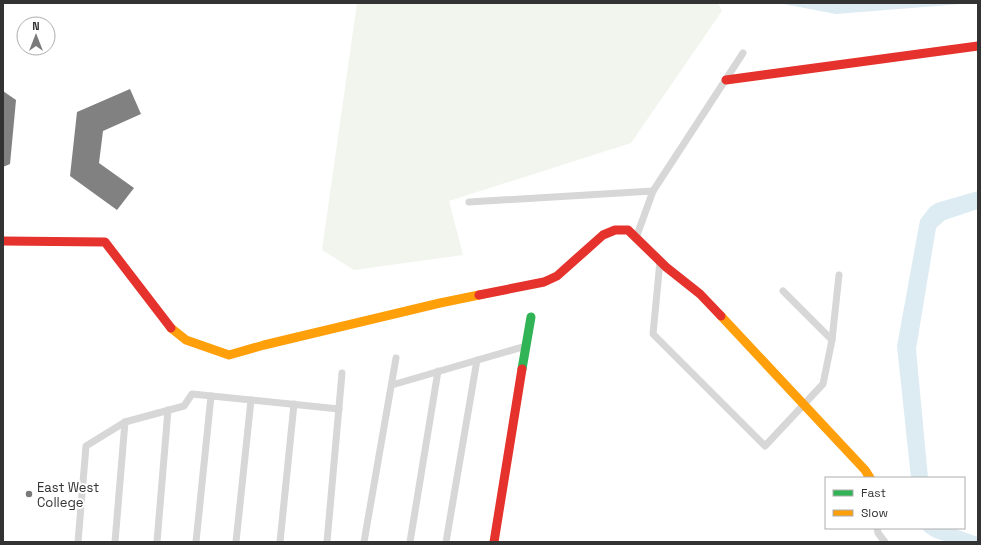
<svg xmlns="http://www.w3.org/2000/svg" width="981" height="545" viewBox="0 0 981 545" font-family="'Space Grotesk',sans-serif">
  <style>
    .green { fill: #f1f5ed }
    .water { fill: #ddebf3 }
    .building { fill: #818181 }
    .lines { fill: none; stroke-linecap: round; stroke-linejoin: round }
    .street { stroke: #d7d7d7; stroke-width: 7 }
    .fast { stroke: #30b455; stroke-width: 9 }
    .slow { stroke: #ff9f0a; stroke-width: 9 }
    .jam { stroke: #e5322d; stroke-width: 9 }
    .poi-dot { fill: #7a7a7a; stroke: #fff; stroke-width: 1.5 }
    .labels { text-anchor: middle; dominant-baseline: central; stroke-width: 4; stroke-linejoin: round; paint-order: stroke }
    .poi-label { font-size: 13px; fill: #333; stroke: #fff; text-anchor: start }
  </style>
  <rect width="100%" height="100%" fill="#fff"/>
  <path class="green" d="M357 3H718L722 11 631 143 449 201 463 255 354 270 322 250Z"/>
  <g class="water">
    <path d="M778 3H974L836 14Z"/>
    <path d="M978 191V209L945 220 936 228 916 349 928 478H911L897 346 920 220 930 207 936 203Z"/>
    <path d="M921 528H953L978 537V542C956 542 937 545 921 528Z"/>
  </g>
  <g class="building">
    <path d="M130 89 141 114 103 131 99 163 134 188 117 210 70 176 77 112Z"/>
    <path d="M3 91 16 100 10 164 3 167Z"/>
  </g>
  <g class="lines">
    <g class="street">
      <path d="M469 202 653 191"/>
      <path d="M636 238 653 191 743 53"/>
      <path d="M660 261 653 334 765 446 823 384 832 340 839 275"/>
      <path d="M783 291 832 340"/>
      <path d="M392 385 526 346"/>
      <path d="M877 528 878 533 885 542"/>
      <path d="M78 542 86 446 125 422 184 406 192 394 339 409"/>
      <path d="M115 542 125 422"/>
      <path d="M157 542 168 410"/>
      <path d="M196 542 211 396"/>
      <path d="M236 542 251 400"/>
      <path d="M280 542 294 404"/>
      <path d="M327 542 342 373"/>
      <path d="M364 542 396 358"/>
      <path d="M410 542 438 371"/>
      <path d="M446 542 477 360"/>
    </g>
    <path class="fast" d="M522 369 531 317"/>
    <g class="slow">
      <path d="M721 316 865 470 870 478"/>
      <path d="M171 328 186 340 229 355 264 345 440 303 479 295"/>
    </g>
    <g class="jam">
      <path d="M726 80 978 46"/>
      <path d="M3 241 105 242 171 328"/>
      <path d="M479 295 544 282 557 276 603 235 615 230H628L666 267 700 294 721 316"/>
      <path d="M494 542 522 369"/>
    </g>
  </g>
  <circle class="poi-dot" cx="29" cy="494" r="4"/>
  <g class="labels">
    <g class="poi-label">
      <text x="37" y="487">East West<tspan x="37" dy="15">College</tspan></text>
    </g>
  </g>
  <rect width="981" height="545" fill="none" stroke="#333333" stroke-width="8"/>
  <rect x="825" y="477" width="140" height="52" fill="#ffffff" stroke="#adadad"/>
  <rect x="833" y="490" width="20" height="6" fill="#30b455" stroke="#adadad"/>
  <text x="861" y="497" font-size="12" fill="#333333">Fast</text>
  <rect x="833" y="510" width="20" height="6" fill="#ff9f0a" stroke="#adadad"/>
  <text x="861" y="517" font-size="12" fill="#333333">Slow</text>
  <g transform="translate(36 36)"><circle r="19" fill="#ffffff" stroke="#adadad"/>
  <path d="M0-3L7 15L0 10L-7 15Z" fill="#7a7a7a"/>
  <text y="-6" font-size="11" font-weight="bold" text-anchor="middle" fill="#333333">N</text>
  </g>
</svg>
